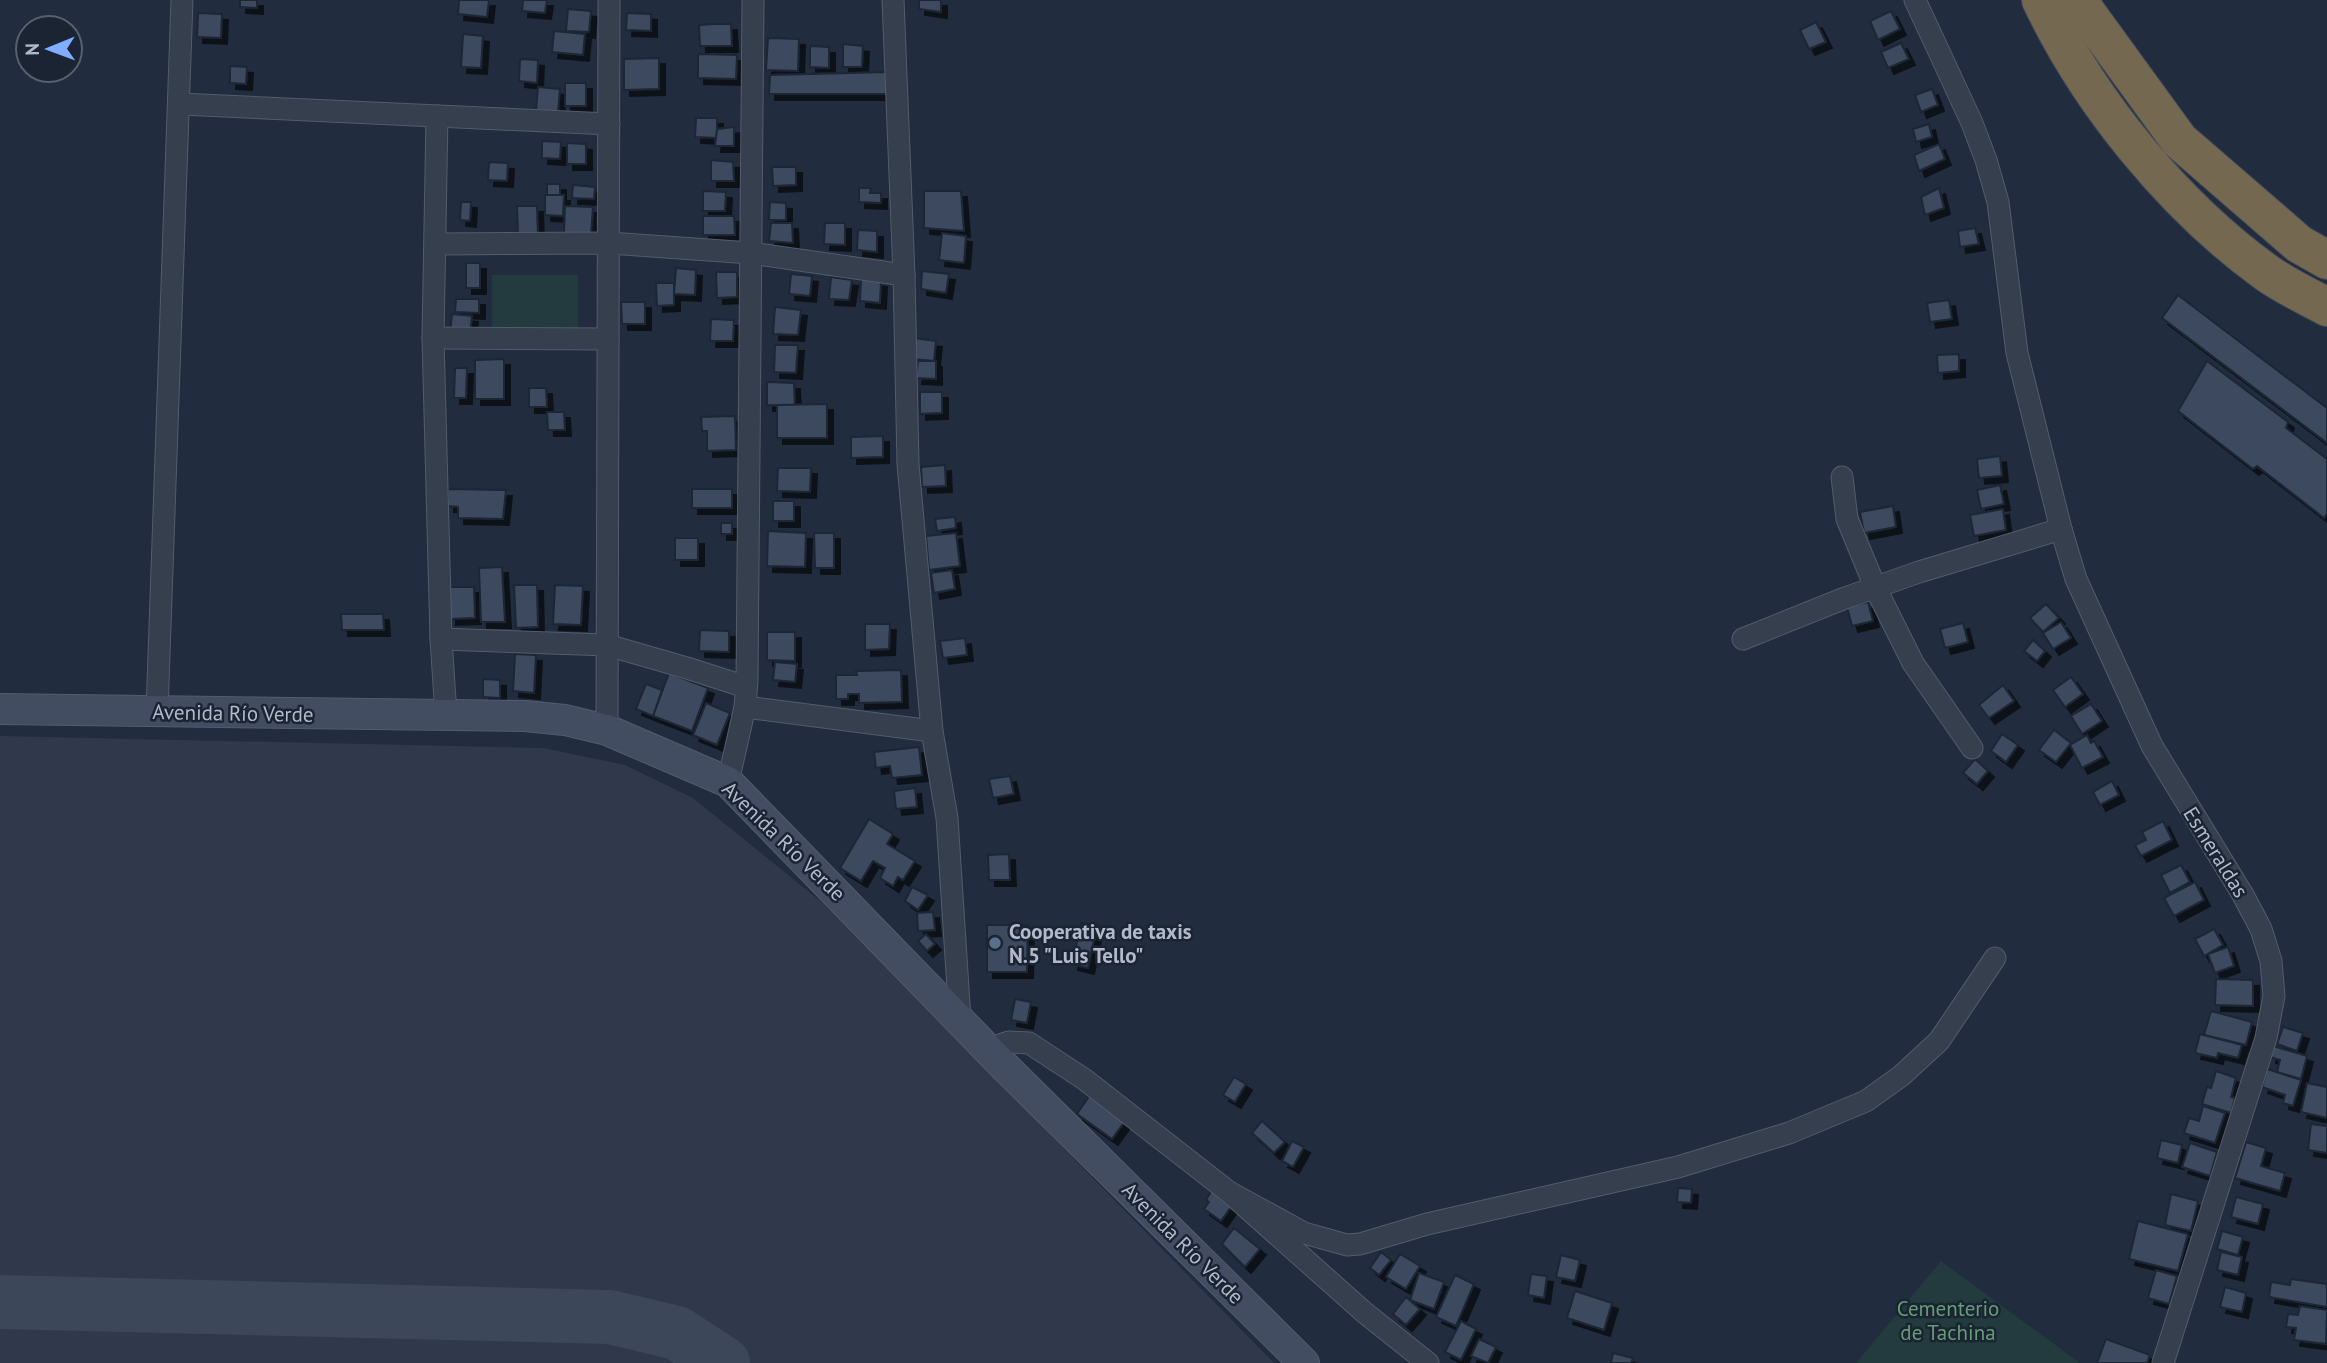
<svg xmlns="http://www.w3.org/2000/svg" width="2327" height="1363" viewBox="0 0 2327 1363" font-family="'PT Sans',sans-serif">
  <style>
    .airport { fill: #2f394b }
    .green { fill: #233b3f }
    .lines { fill: none; stroke-linecap: round; stroke-linejoin: round }
    .taxiway { stroke: #3c475a; stroke-width: 54 }
    .building { fill: #3c4a5e; stroke: #1c2635; stroke-width: 2; filter: url(#shadow) }
    .street-casing { stroke: #535c6c; stroke-width: 23 }
    .secondary-casing { stroke: #535c6c; stroke-width: 32 }
    .highway-casing { stroke: #404959; stroke-width: 40 }
    .street { stroke: #353f4e; stroke-width: 21 }
    .secondary { stroke: #434d62; stroke-width: 30 }
    .highway { stroke: #756851; stroke-width: 38 }
    .service-dot { fill: #5c6f8a; stroke: #1a2433; stroke-width: 2.5 }
    .labels { text-anchor: middle; dominant-baseline: central; stroke-width: 5; stroke-linejoin: round; paint-order: stroke }
    .street-label { font-size: 21px; fill: #b1b9ca; stroke: #1a2433 }
    .poi-label { font-size: 21px; font-weight: bold; fill: #b1b9ca; stroke: #1a2433; text-anchor: start }
    .park-label { font-size: 21px; fill: #659d74; stroke: #1a2433 }
  </style>
  <defs>
    <filter id="shadow"><feDropShadow dx="6" dy="6" stdDeviation="0" flood-color="#0009"/></filter>
  </defs>
  <rect width="100%" height="100%" fill="#212c3e"/>
  <path class="airport" d="M0 736 543 748 625 765 693 798 824 904 1274 1363H0Z"/>
  <g class="green">
    <rect x="492" y="275" width="86" height="55"/>
    <path d="M1941 1261 2080 1363H1856Z"/>
  </g>
  <g class="lines">
    <path class="taxiway" d="M0 1302 610 1317 677 1333 723 1363"/>
  </g>
  <g class="building">
    <path d="M240 0H257V8L240 7Z"/>
    <path d="M459 0H489L487 17 458 14Z"/>
    <path d="M523 0H547L545 13 522 11Z"/>
    <path d="M919 0H941V12L919 9Z"/>
    <path d="M568 9 591 11 589 32 566 31Z"/>
    <path d="M1891 11 1900 29 1878 40 1870 21Z"/>
    <path d="M198 13 222 14 221 38 197 37Z"/>
    <path d="M627 13 651 14V31L626 30Z"/>
    <path d="M1816 22 1826 42 1809 49 1800 30Z"/>
    <path d="M713 24H731L732 46H700L699 25Z"/>
    <path d="M554 31 585 34 583 55 552 52Z"/>
    <path d="M463 34 483 36 481 68 461 67Z"/>
    <path d="M768 38 799 39 798 71 766 70Z"/>
    <path d="M1901 43 1909 59 1888 68 1881 52Z"/>
    <path d="M843 44 863 46 862 67H843Z"/>
    <path d="M810 46 829 47V68L810 67Z"/>
    <path d="M698 54 737 55 736 79 698 78Z"/>
    <path d="M659 58V89L624 90V59Z"/>
    <path d="M520 59 538 60 537 83 519 81Z"/>
    <path d="M230 66 247 67 246 84 230 83Z"/>
    <path d="M889 72 888 94H769L770 75Z"/>
    <rect x="565" y="83" width="21" height="23"/>
    <path d="M538 87 560 89 558 112 536 110Z"/>
    <path d="M1932 89 1938 105 1921 112 1915 95Z"/>
    <path d="M696 118H717V138L695 137Z"/>
    <path d="M1929 124 1932 137 1916 142 1913 129Z"/>
    <path d="M734 127V146H715L717 129Z"/>
    <path d="M542 141 561 142 560 159 542 158Z"/>
    <path d="M567 143 586 144V164H567Z"/>
    <path d="M1939 144 1945 159 1919 171 1914 155Z"/>
    <path d="M711 160 733 162 734 181H711Z"/>
    <path d="M489 162 508 163 507 181 488 180Z"/>
    <path d="M772 167H796V185L773 186Z"/>
    <rect x="547" y="184" width="13" height="11"/>
    <path d="M573 185 595 187 594 199 572 198Z"/>
    <path d="M859 188H871L870 193H881V203L859 202Z"/>
    <path d="M1939 188 1944 208 1925 215 1921 197Z"/>
    <path d="M703 191 726 192 725 211H703Z"/>
    <path d="M924 191H961L964 231 924 228Z"/>
    <path d="M545 195H564L563 216 545 215Z"/>
    <path d="M461 202H471L470 221 460 220Z"/>
    <path d="M770 202 786 203V220H769Z"/>
    <path d="M517 206H537L538 236 518 237Z"/>
    <path d="M565 206 593 207 591 235 564 233Z"/>
    <path d="M703 216H734L735 235H703Z"/>
    <path d="M771 223H792L793 243 769 241Z"/>
    <path d="M825 223H845V245L824 244Z"/>
    <path d="M1975 228 1979 244 1960 247 1958 231Z"/>
    <path d="M858 230 877 231V252L857 250Z"/>
    <path d="M942 233 966 236 964 263 939 260Z"/>
    <rect x="466" y="263" width="14" height="25"/>
    <path d="M676 268 696 270 695 295 674 294Z"/>
    <path d="M922 271 949 274 946 293 921 289Z"/>
    <path d="M716 272H737V297L717 298Z"/>
    <path d="M791 274 812 276 810 296 789 294Z"/>
    <path d="M831 277 852 280 849 300 829 299Z"/>
    <path d="M861 279 881 281 880 303 860 301Z"/>
    <path d="M656 283H674V305L657 306Z"/>
    <path d="M2178 295 2327 408V443L2162 318Z"/>
    <path d="M456 299H479V313L455 312Z"/>
    <path d="M1949 300 1952 319 1930 322 1927 303Z"/>
    <path d="M621 302H645V324H622Z"/>
    <path d="M775 307 801 310 798 335 773 334Z"/>
    <path d="M452 314 472 316 470 335 450 333Z"/>
    <path d="M711 319 734 320 733 341H710Z"/>
    <path d="M914 338 936 341 934 361 913 359Z"/>
    <path d="M775 345H798L796 373 774 372Z"/>
    <path d="M1959 354V371L1938 373 1937 355Z"/>
    <path d="M504 359V399H475V360Z"/>
    <path d="M918 361H936V379L916 378Z"/>
    <path d="M2207 361 2288 422 2286 428 2327 459V514L2324 518 2257 466 2253 469 2178 411Z"/>
    <path d="M455 368H467L466 398H454Z"/>
    <path d="M767 382 794 383 795 406 767 405Z"/>
    <path d="M529 388H546L547 407H529Z"/>
    <path d="M920 392H942V413L920 414Z"/>
    <path d="M827 404V438H777V405Z"/>
    <path d="M547 412H564L565 430H548Z"/>
    <path d="M735 416 736 450 707 451V431H702L701 417Z"/>
    <path d="M883 436V457L851 458V437Z"/>
    <path d="M2000 456 2002 476 1979 478 1977 459Z"/>
    <path d="M945 465 946 486 922 487 921 467Z"/>
    <path d="M778 468H811L810 492 777 491Z"/>
    <path d="M2000 485 2004 504 1981 509 1977 490Z"/>
    <path d="M448 489 506 490 503 519 458 518V507L448 506Z"/>
    <rect x="692" y="489" width="40" height="19"/>
    <rect x="773" y="501" width="21" height="20"/>
    <path d="M1893 506 1896 527 1864 533 1860 512Z"/>
    <path d="M2003 509 2006 530 1974 536 1970 515Z"/>
    <path d="M955 517 956 528 937 531 935 519Z"/>
    <rect x="721" y="523" width="11" height="11"/>
    <path d="M768 531 806 533 805 567 767 566Z"/>
    <path d="M814 533H834V568H815Z"/>
    <path d="M956 533 960 566 929 570 926 536Z"/>
    <rect x="675" y="538" width="23" height="22"/>
    <path d="M502 567 505 622H481L479 568Z"/>
    <path d="M952 570 955 589 934 593 931 573Z"/>
    <path d="M514 585H537L538 627 516 628Z"/>
    <path d="M555 585 583 586 581 625 553 624Z"/>
    <path d="M449 587H474L475 618 450 619Z"/>
    <path d="M1868 602 1873 621 1852 626 1847 607Z"/>
    <path d="M2046 604 2059 618 2043 632 2030 618Z"/>
    <path d="M341 614H383L384 630H342Z"/>
    <path d="M2061 622 2071 638 2053 649 2043 633Z"/>
    <path d="M1963 623 1968 642 1945 648 1940 629Z"/>
    <path d="M865 624H890L889 649 865 650Z"/>
    <path d="M700 630 729 631V652L699 651Z"/>
    <path d="M767 632H795V661L767 660Z"/>
    <path d="M965 638 967 655 943 658 940 641Z"/>
    <path d="M2033 640 2045 651 2037 661 2024 651Z"/>
    <path d="M515 654 536 655 534 693 513 691Z"/>
    <path d="M775 662 797 664 795 682 773 680Z"/>
    <path d="M901 670 902 702 859 703V694H848V699H836V675H857L856 671Z"/>
    <path d="M669 673 708 688 692 731 653 716Z"/>
    <path d="M2071 677 2083 694 2065 707 2053 690Z"/>
    <path d="M483 679 500 680V698L483 697Z"/>
    <path d="M646 684 662 690 653 716 636 709Z"/>
    <path d="M2003 685 2014 701 1989 718 1979 705Z"/>
    <path d="M706 703 730 713 717 745 693 735Z"/>
    <path d="M2091 704 2102 721 2082 734 2071 716Z"/>
    <path d="M2054 730 2071 743 2056 762 2039 750Z"/>
    <path d="M2002 734 2018 745 2006 762 1991 751Z"/>
    <path d="M2087 735 2091 743 2094 741 2103 757 2082 768 2070 745Z"/>
    <path d="M919 747 922 775 892 778 890 766 876 768 874 752Z"/>
    <path d="M1975 759 1988 771 1977 784 1963 773Z"/>
    <path d="M1010 776 1014 794 993 798 989 779Z"/>
    <path d="M2112 781 2119 795 2100 805 2093 792Z"/>
    <path d="M915 788 917 807 896 809 894 791Z"/>
    <path d="M869 819 893 834 887 844 915 861 903 880 898 877 893 886 880 878 885 868 873 861 861 881 840 868Z"/>
    <path d="M2163 821 2172 840 2141 856 2135 845 2146 840 2142 832Z"/>
    <path d="M1009 854 1010 880H989L988 855Z"/>
    <path d="M2181 865 2190 882 2170 893 2161 875Z"/>
    <path d="M2195 882 2204 900 2174 916 2164 898Z"/>
    <path d="M912 887 928 895 918 910 905 901Z"/>
    <path d="M933 912 935 930 918 931 917 913Z"/>
    <path d="M1081 923 1097 926 1088 968 1072 964Z"/>
    <path d="M987 925H1028L1027 972H987Z"/>
    <path d="M2214 929 2223 945 2204 956 2195 939Z"/>
    <path d="M926 934 935 944 927 951 918 941Z"/>
    <path d="M2228 947 2234 966 2215 973 2208 954Z"/>
    <path d="M2216 979 2253 980V1006L2215 1005Z"/>
    <path d="M1015 999 1031 1002 1027 1023 1011 1020Z"/>
    <path d="M2211 1011 2252 1022 2246 1045 2204 1035Z"/>
    <path d="M2283 1027 2303 1033 2297 1051 2277 1044Z"/>
    <path d="M2200 1034 2242 1045 2238 1058 2218 1053 2217 1058 2195 1053Z"/>
    <path d="M2273 1046 2307 1056 2301 1079 2277 1072 2280 1060 2270 1057Z"/>
    <path d="M2267 1069 2301 1080 2293 1106 2283 1103 2285 1095 2262 1087Z"/>
    <path d="M2216 1071 2236 1078 2231 1097 2235 1098 2231 1113 2202 1104 2207 1087 2211 1088Z"/>
    <path d="M1234 1077 1246 1084 1235 1102 1223 1095Z"/>
    <path d="M2307 1083 2327 1087V1118L2301 1112Z"/>
    <path d="M1090 1095 1125 1121 1112 1139 1077 1114Z"/>
    <path d="M2203 1106 2225 1113 2215 1143 2184 1133 2189 1118 2199 1121Z"/>
    <path d="M1262 1121 1285 1142 1274 1153 1252 1133Z"/>
    <path d="M2311 1124 2327 1126V1153L2308 1150Z"/>
    <path d="M2161 1140 2182 1145 2178 1163 2157 1158Z"/>
    <path d="M1292 1141 1304 1147 1293 1167 1282 1161Z"/>
    <path d="M2246 1142 2266 1148 2261 1166 2285 1173 2280 1191 2235 1178Z"/>
    <path d="M2190 1143 2217 1152 2210 1176 2182 1167Z"/>
    <path d="M1678 1188 1692 1189 1691 1203 1677 1202Z"/>
    <path d="M1212 1190 1233 1204 1221 1221 1204 1209 1209 1202 1206 1200Z"/>
    <path d="M2171 1194 2198 1201 2191 1231 2165 1225Z"/>
    <path d="M2236 1197 2263 1204 2258 1224 2231 1217Z"/>
    <path d="M2138 1221 2188 1234 2178 1271 2129 1259Z"/>
    <path d="M1234 1228 1260 1249 1245 1267 1222 1244Z"/>
    <path d="M2222 1231 2243 1237 2238 1255 2217 1249Z"/>
    <path d="M1381 1252 1391 1260 1379 1275 1370 1268Z"/>
    <path d="M2221 1252 2242 1257 2238 1275 2217 1270Z"/>
    <path d="M1400 1254 1420 1266 1406 1289 1386 1277Z"/>
    <path d="M1561 1255 1580 1260 1575 1281 1556 1277Z"/>
    <path d="M2156 1270 2177 1276 2169 1304 2148 1298Z"/>
    <path d="M1419 1273 1444 1282 1434 1309 1410 1300Z"/>
    <path d="M1531 1274 1547 1276 1544 1298 1528 1295Z"/>
    <path d="M1455 1275 1474 1284 1456 1326 1436 1317Z"/>
    <path d="M2291 1279 2327 1284V1307L2269 1297 2271 1282 2290 1285Z"/>
    <path d="M2225 1287 2246 1293 2242 1312 2220 1307Z"/>
    <path d="M1575 1291 1612 1303 1604 1330 1567 1318Z"/>
    <path d="M1406 1297 1420 1309 1406 1325 1393 1314Z"/>
    <path d="M2300 1306 2327 1310 2326 1344 2294 1340 2296 1328 2286 1327 2288 1314 2298 1315Z"/>
    <path d="M1461 1321 1476 1329 1461 1360 1445 1352Z"/>
    <path d="M1479 1339 1496 1347 1488 1363 1471 1356Z"/>
    <path d="M2106 1339 2150 1355 2147 1363H2097Z"/>
    <path d="M1613 1353 1633 1358 1631 1363H1611Z"/>
  </g>
  <g class="lines">
    <g class="street-casing">
      <g id="street">
        <path d="M893 0 904 275 908 464 932 731 947 818 960 1019"/>
        <path d="M1915 0 1972 123 1986 160 1998 202 2017 353 2061 529 2076 579 2152 746 2243 895 2261 929 2271 961 2274 996 2266 1038 2163 1363"/>
        <path d="M180 104 609 124"/>
        <path d="M437 116 433 338 441 639 607 645 687 668 746 687"/>
        <path d="M435 244 609 243 751 253 904 275"/>
        <path d="M433 338 608 339"/>
        <path d="M1842 477 1847 519 1876 589 1913 663 1972 748"/>
        <path d="M441 639 446 715"/>
        <path d="M1743 639 1845 598 1919 572 2061 529"/>
        <path d="M745 707 932 731"/>
        <path d="M157 712 182 0"/>
        <path d="M607 730 609 0"/>
        <path d="M728 782 745 707 747 680 753 0"/>
        <path d="M988 1049 1009 1042 1029 1043 1084 1079 1229 1192 1365 1313 1428 1363"/>
        <path d="M1229 1192 1304 1233 1347 1245 1360 1244 1427 1224 1678 1167 1789 1133 1866 1101 1901 1076 1939 1041 1995 958"/>
      </g>
    </g>
    <g class="secondary-casing">
      <path id="secondary" d="M0 709 525 716 565 720 607 730 728 782 1004 1066 1304 1363"/>
    </g>
    <g class="highway-casing">
      <g id="highway">
        <path d="M2041 0C2090 103 2174 206 2267 273 2285 286 2307 296 2327 307"/>
        <path d="M2080 0 2086 12 2179 140 2299 244 2327 260"/>
      </g>
    </g>
    <use href="#street" class="street"/>
    <use href="#secondary" class="secondary"/>
    <use href="#highway" class="highway"/>
  </g>
  <circle class="service-dot" cx="995" cy="943" r="7"/>
  <g class="labels">
    <g class="street-label">
      <text transform="translate(233 713) rotate(1)">Avenida Río Verde</text>
      <text transform="translate(784 841) rotate(44)">Avenida Río Verde</text>
      <text transform="translate(2216 852) rotate(58)">Esmeraldas</text>
      <text transform="translate(1183 1243) rotate(45)">Avenida Río Verde</text>
    </g>
    <g class="poi-label">
      <text x="1009" y="931">Cooperativa de taxis<tspan x="1009" dy="24">N.5 "Luis Tello"</tspan></text>
    </g>
    <g class="park-label">
      <text x="1948" y="1308">Cementerio<tspan x="1948" dy="24">de Tachina</tspan></text>
    </g>
  </g>
  <g transform="translate(49 49) rotate(269)"><circle r="33" fill="#1a2433" stroke="#56606f" stroke-width="2"/>
  <path d="M0-5L12 26L0 18L-12 26Z" fill="#80adff"/>
  <text y="-10" font-size="19" font-weight="bold" text-anchor="middle" fill="#b1b9ca">N</text>
  </g>
</svg>
